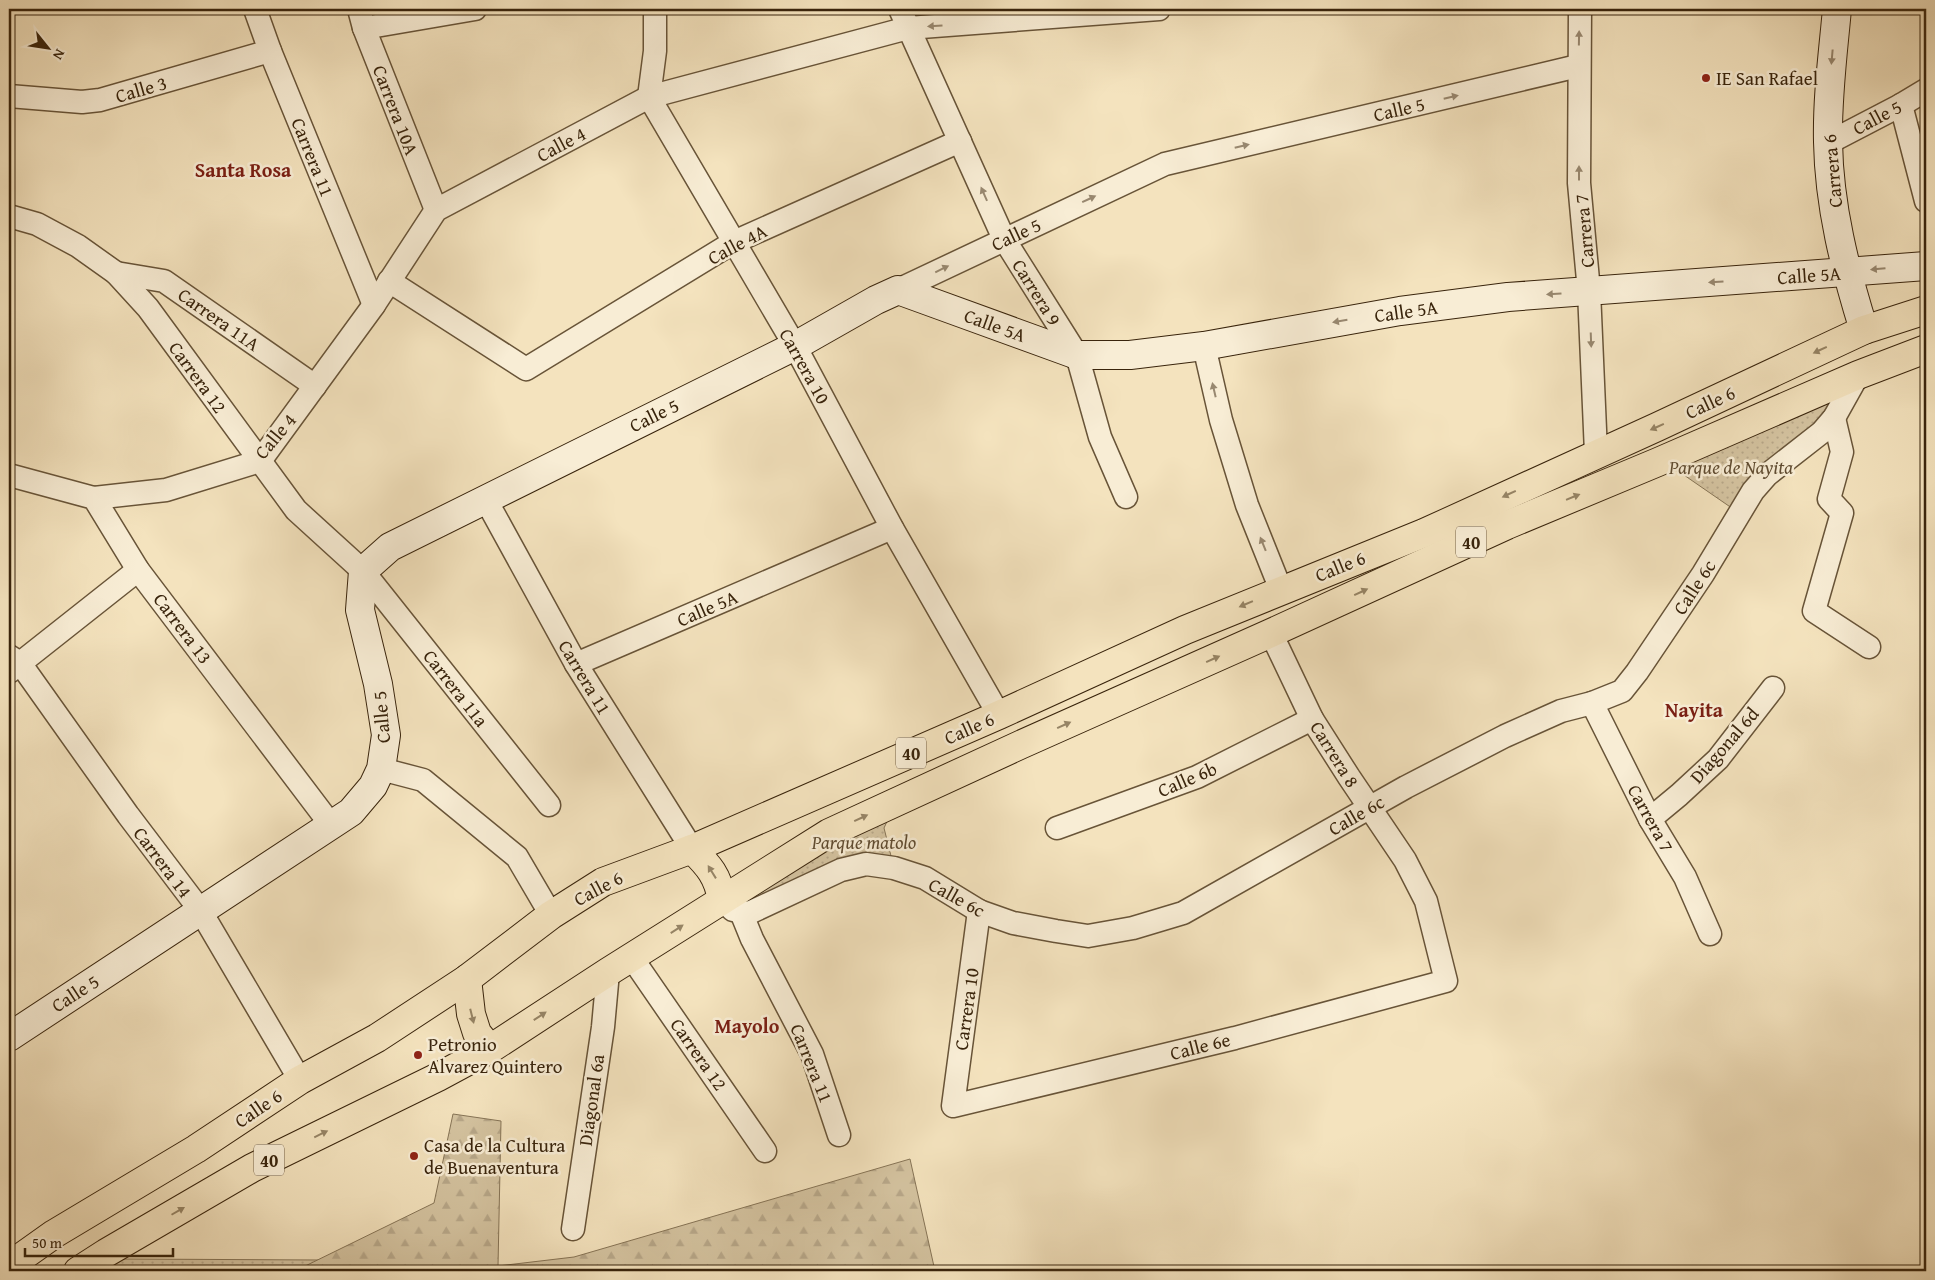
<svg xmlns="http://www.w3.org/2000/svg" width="1935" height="1280" viewBox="0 0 1935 1280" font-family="'Gentium Book Plus',serif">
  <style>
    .grass { fill: url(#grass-dots); stroke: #867456 }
    .forest { fill: url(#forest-firs); stroke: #867456 }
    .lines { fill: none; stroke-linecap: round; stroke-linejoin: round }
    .street-casing { stroke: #685438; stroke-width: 25 }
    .secondary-casing { stroke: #39240c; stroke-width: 30 }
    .highway-casing { stroke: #39240c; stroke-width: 30 }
    .street { stroke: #f8edd5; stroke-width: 22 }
    .secondary { stroke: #f8edd5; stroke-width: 28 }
    .highway { stroke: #f4e3be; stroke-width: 28 }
    .oneway { fill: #988870 }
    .oneway2 { fill: #968465 }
    .poi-dot { fill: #8f2418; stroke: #f8edd5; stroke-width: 2 }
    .labels { text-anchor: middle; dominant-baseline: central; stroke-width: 5; stroke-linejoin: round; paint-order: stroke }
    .shield { fill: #f8edd5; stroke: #726048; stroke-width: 1 }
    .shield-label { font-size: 18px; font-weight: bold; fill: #39240c }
    .poi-label { font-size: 19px; fill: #39240c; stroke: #f8edd5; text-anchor: start }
    .street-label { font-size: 19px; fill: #39240c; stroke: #f8edd5 }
    .park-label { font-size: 19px; font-style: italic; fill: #604c31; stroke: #f8edd5 }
    .neighbourhood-label { font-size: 20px; font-weight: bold; fill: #7a1f14; stroke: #f8edd5 }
  </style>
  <defs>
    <pattern id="grass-dots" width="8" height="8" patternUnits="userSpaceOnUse" patternTransform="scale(1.25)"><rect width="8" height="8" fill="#d4c3a0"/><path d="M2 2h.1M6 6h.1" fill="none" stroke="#b7a789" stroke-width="1.8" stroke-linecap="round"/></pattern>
    <pattern id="forest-firs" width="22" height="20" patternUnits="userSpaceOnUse" patternTransform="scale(1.25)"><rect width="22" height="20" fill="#d4c3a0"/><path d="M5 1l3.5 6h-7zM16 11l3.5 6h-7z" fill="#b7a789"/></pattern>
  </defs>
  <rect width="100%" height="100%" fill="#f4e3be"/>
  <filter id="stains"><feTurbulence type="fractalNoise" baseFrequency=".004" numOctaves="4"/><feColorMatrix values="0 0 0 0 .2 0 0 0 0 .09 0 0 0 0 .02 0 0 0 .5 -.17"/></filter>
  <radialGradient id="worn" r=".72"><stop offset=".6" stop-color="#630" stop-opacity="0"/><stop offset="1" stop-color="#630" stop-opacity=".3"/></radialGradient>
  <g class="grass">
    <path d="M1858 376 1739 513 1681 473 1658 462Z"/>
    <path d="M890 815 884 828 894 868 866 864 733 910 829 833Z"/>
    <path d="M106 1253 123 1259 321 1260 295 1271H78Z"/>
  </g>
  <path class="forest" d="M453 1114 501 1121 498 1266 574 1257 910 1159 935 1271H295L434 1203Z"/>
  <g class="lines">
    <g class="street-casing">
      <g id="street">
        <path d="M255 9 270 51 374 305"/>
        <path d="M359 9 364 28 436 210"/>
        <path d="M655 9V51L649 97 795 346 892 528 999 715"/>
        <path d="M900 9 1004 239 1077 355 1100 437 1126 497"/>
        <path d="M1580 9 1579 183 1589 291 1596 453"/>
        <path d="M364 28 475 9"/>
        <path d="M9 96 82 102 100 100 270 51"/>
        <path d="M1901 105 1926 201"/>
        <path d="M1828 143 1901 105 1926 90"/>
        <path d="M9 216 37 224 78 246 116 273 148 308 296 510 363 571 549 805"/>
        <path d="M116 273 164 281 315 386"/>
        <path d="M389 281 526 369 734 242 960 141"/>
        <path d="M898 290 1165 164 1578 66"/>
        <path d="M1204 346 1221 420 1247 505 1281 590"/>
        <path d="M1834 418 1842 452 1829 499 1842 513 1814 611 1869 647"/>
        <path d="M9 475 94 498 138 570 331 825"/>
        <path d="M94 498 166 490 260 461 374 305 436 210 649 97 908 28 1159 9"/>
        <path d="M486 500 576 664 692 849"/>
        <path d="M9 656 20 663 128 815 200 910 300 1080"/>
        <path d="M576 664 892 528"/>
        <path d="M9 672 138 570"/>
        <path d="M1592 703 1650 819 1685 877 1710 934"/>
        <path d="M381 769 423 780 517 857 551 915"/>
        <path d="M1650 819 1679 795 1718 759 1773 688"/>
        <path d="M1057 828 1197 777 1312 719"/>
        <path d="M722 900 733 910 749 913 841 870 866 864 894 868 925 878 979 911 1013 923 1056 931 1088 936 1133 928 1183 913 1406 787 1505 736 1561 711 1592 703 1622 691 1637 672 1703 574 1753 491 1767 475 1822 432 1834 418 1858 375"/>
        <path d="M979 911 953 1106 1235 1038 1446 981 1426 901 1405 860 1349 777 1312 719 1271 633"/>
        <path d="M741 912 752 939 812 1054 839 1135"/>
        <path d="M632 958 765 1151"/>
        <path d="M573 1229 603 1027 608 972"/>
      </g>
    </g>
    <g class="secondary-casing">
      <g id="secondary">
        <path d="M1837 9C1833 53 1827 98 1828 142 1829 206 1845 269 1864 330"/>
        <path d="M9 1037 351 812 373 786 381 769 386 735 378 684 360 610 363 571 390 547 795 346 876 300 898 290 1077 355H1130L1204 346 1400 311 1508 297 1926 266"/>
      </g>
    </g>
    <g class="highway-casing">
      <g id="highway">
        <path d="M692 849C709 866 718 876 722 900"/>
        <path d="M467 979 471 1014 477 1033 490 1049"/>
        <path d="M9 1266 54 1234 196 1149 300 1080 377 1038 467 979 551 915 603 882 692 849 999 715 1185 630 1424 533 1657 427 1864 330 1926 310"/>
        <path d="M78 1271 106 1253 252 1168 438 1077 490 1049 608 972 829 833 1020 745 1271 633 1507 525 1658 462 1858 375 1926 349"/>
      </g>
    </g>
    <use href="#street" class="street"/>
    <use href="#secondary" class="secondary"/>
    <use href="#highway" class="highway"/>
  </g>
  <defs><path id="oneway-solid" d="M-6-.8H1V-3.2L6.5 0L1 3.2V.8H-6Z" transform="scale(1.25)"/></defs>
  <g class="oneway">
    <use href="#oneway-solid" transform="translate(935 26) rotate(176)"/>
    <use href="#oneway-solid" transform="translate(1579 38) rotate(-89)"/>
    <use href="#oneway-solid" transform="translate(1832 57) rotate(95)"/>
    <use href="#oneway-solid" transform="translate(1451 97) rotate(-13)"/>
    <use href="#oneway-solid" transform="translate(1242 146) rotate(-13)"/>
    <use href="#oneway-solid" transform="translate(1579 173) rotate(-90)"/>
    <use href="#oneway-solid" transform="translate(984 194) rotate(-114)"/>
    <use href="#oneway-solid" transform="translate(1089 199) rotate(-25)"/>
    <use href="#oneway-solid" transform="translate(942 269) rotate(-26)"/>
    <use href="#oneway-solid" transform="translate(1878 269) rotate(175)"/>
    <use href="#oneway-solid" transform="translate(1716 282) rotate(176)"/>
    <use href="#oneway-solid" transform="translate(1554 294) rotate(176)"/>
    <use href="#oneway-solid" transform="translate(1340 321) rotate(170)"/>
    <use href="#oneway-solid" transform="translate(1591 340) rotate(88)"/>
    <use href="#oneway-solid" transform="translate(1214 390) rotate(-103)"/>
    <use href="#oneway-solid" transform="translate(1263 544) rotate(-112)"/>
  </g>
  <g class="oneway2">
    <use href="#oneway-solid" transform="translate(1820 350) rotate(155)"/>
    <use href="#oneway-solid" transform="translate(1657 427) rotate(156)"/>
    <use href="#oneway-solid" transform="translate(1509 494) rotate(155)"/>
    <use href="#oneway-solid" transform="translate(1573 497) rotate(-22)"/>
    <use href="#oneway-solid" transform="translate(1361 592) rotate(-25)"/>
    <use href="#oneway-solid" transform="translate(1246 604) rotate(157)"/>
    <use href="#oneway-solid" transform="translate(1213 659) rotate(-24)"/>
    <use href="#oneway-solid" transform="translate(1064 725) rotate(-24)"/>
    <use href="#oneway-solid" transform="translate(861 818) rotate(-25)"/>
    <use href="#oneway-solid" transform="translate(712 872) rotate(-122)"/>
    <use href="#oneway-solid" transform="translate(677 929) rotate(-33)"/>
    <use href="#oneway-solid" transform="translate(472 1016) rotate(76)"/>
    <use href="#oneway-solid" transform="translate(540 1016) rotate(-33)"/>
    <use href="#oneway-solid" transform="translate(321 1134) rotate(-26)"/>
    <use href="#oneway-solid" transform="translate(178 1211) rotate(-30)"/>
  </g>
  <g class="poi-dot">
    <circle cx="1706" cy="78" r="5"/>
    <circle cx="418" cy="1055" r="5"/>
    <circle cx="414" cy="1156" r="5"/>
  </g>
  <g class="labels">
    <g class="shield">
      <rect x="1456" y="526.5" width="30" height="31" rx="4"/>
      <rect x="896" y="737.5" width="30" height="31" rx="4"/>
      <rect x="254" y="1144.5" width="30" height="31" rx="4"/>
    </g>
    <g class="shield-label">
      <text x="1471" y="542">40</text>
      <text x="911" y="753">40</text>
      <text x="269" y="1160">40</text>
    </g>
    <g class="poi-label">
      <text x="1716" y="78">IE San Rafael</text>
      <text x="428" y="1044">Petronio<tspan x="428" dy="22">Alvarez Quintero</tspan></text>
      <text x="424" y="1145">Casa de la Cultura<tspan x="424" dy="22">de Buenaventura</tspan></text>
    </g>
    <g class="street-label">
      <text transform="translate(141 89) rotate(-16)">Calle 3</text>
      <text transform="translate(1399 109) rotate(-13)">Calle 5</text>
      <text transform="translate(396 110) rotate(69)">Carrera 10A</text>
      <text transform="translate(1877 117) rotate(-28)">Calle 5</text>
      <text transform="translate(561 144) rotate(-28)">Calle 4</text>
      <text transform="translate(313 157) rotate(68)">Carrera 11</text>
      <text transform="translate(1832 171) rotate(-95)">Carrera 6</text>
      <text transform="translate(1584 231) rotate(-95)">Carrera 7</text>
      <text transform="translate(1016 234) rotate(-25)">Calle 5</text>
      <text transform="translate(737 244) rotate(-28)">Calle 4A</text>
      <text transform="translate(1809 275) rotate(-4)">Calle 5A</text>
      <text transform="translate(1037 292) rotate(58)">Carrera 9</text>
      <text transform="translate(1406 311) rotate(-8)">Calle 5A</text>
      <text transform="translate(219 319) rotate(35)">Carrera 11A</text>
      <text transform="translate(995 325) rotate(20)">Calle 5A</text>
      <text transform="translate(805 366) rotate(61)">Carrera 10</text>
      <text transform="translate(198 377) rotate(54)">Carrera 12</text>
      <text transform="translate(1710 402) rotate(-25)">Calle 6</text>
      <text transform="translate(654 415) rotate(-26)">Calle 5</text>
      <text transform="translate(275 436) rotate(-50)">Calle 4</text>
      <text transform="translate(1340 566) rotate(-22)">Calle 6</text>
      <text transform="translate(1694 587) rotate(-57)">Calle 6c</text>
      <text transform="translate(707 608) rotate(-23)">Calle 5A</text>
      <text transform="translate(183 628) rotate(53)">Carrera 13</text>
      <text transform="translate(585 677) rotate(59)">Carrera 11</text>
      <text transform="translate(456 688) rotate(52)">Carrera 11a</text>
      <text transform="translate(381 717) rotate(-95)">Calle 5</text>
      <text transform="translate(969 728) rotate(-24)">Calle 6</text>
      <text transform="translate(1724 745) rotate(-49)">Diagonal 6d</text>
      <text transform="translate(1335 754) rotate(58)">Carrera 8</text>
      <text transform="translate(1187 779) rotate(-23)">Calle 6b</text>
      <text transform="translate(1356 815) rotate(-30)">Calle 6c</text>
      <text transform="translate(1651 818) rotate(61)">Carrera 7</text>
      <text transform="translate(163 862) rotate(53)">Carrera 14</text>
      <text transform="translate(598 888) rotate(-28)">Calle 6</text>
      <text transform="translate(957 897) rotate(29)">Calle 6c</text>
      <text transform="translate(75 993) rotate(-33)">Calle 5</text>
      <text transform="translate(966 1009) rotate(-82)">Carrera 10</text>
      <text transform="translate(1200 1046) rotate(-14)">Calle 6e</text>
      <text transform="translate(699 1054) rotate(55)">Carrera 12</text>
      <text transform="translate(812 1063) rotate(68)">Carrera 11</text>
      <text transform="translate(591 1100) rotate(-82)">Diagonal 6a</text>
      <text transform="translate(258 1108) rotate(-34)">Calle 6</text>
    </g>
    <g class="park-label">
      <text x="1731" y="467">Parque de Nayita</text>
      <text x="864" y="842">Parque matolo</text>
    </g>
    <g class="neighbourhood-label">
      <text x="243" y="169">Santa Rosa</text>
      <text x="1694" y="709">Nayita</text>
      <text x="747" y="1025">Mayolo</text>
    </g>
  </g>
  <rect width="1935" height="1280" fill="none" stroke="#f4e3be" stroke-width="30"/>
  <rect x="10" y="10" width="1915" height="1260" fill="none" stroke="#39240c" stroke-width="2.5"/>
  <rect x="15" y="15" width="1905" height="1250" fill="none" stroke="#39240c"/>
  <g transform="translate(48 48) rotate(120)" stroke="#f8edd5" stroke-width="4" paint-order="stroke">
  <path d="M0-4L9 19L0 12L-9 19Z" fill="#39240c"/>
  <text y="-8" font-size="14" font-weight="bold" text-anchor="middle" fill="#39240c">N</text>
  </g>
  <path d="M25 1248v8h148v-8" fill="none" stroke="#39240c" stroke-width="2.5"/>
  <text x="32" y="1248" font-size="15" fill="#39240c" stroke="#f8edd5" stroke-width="4" paint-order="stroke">50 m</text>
  <rect width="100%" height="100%" filter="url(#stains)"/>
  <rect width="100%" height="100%" fill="url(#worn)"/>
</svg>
